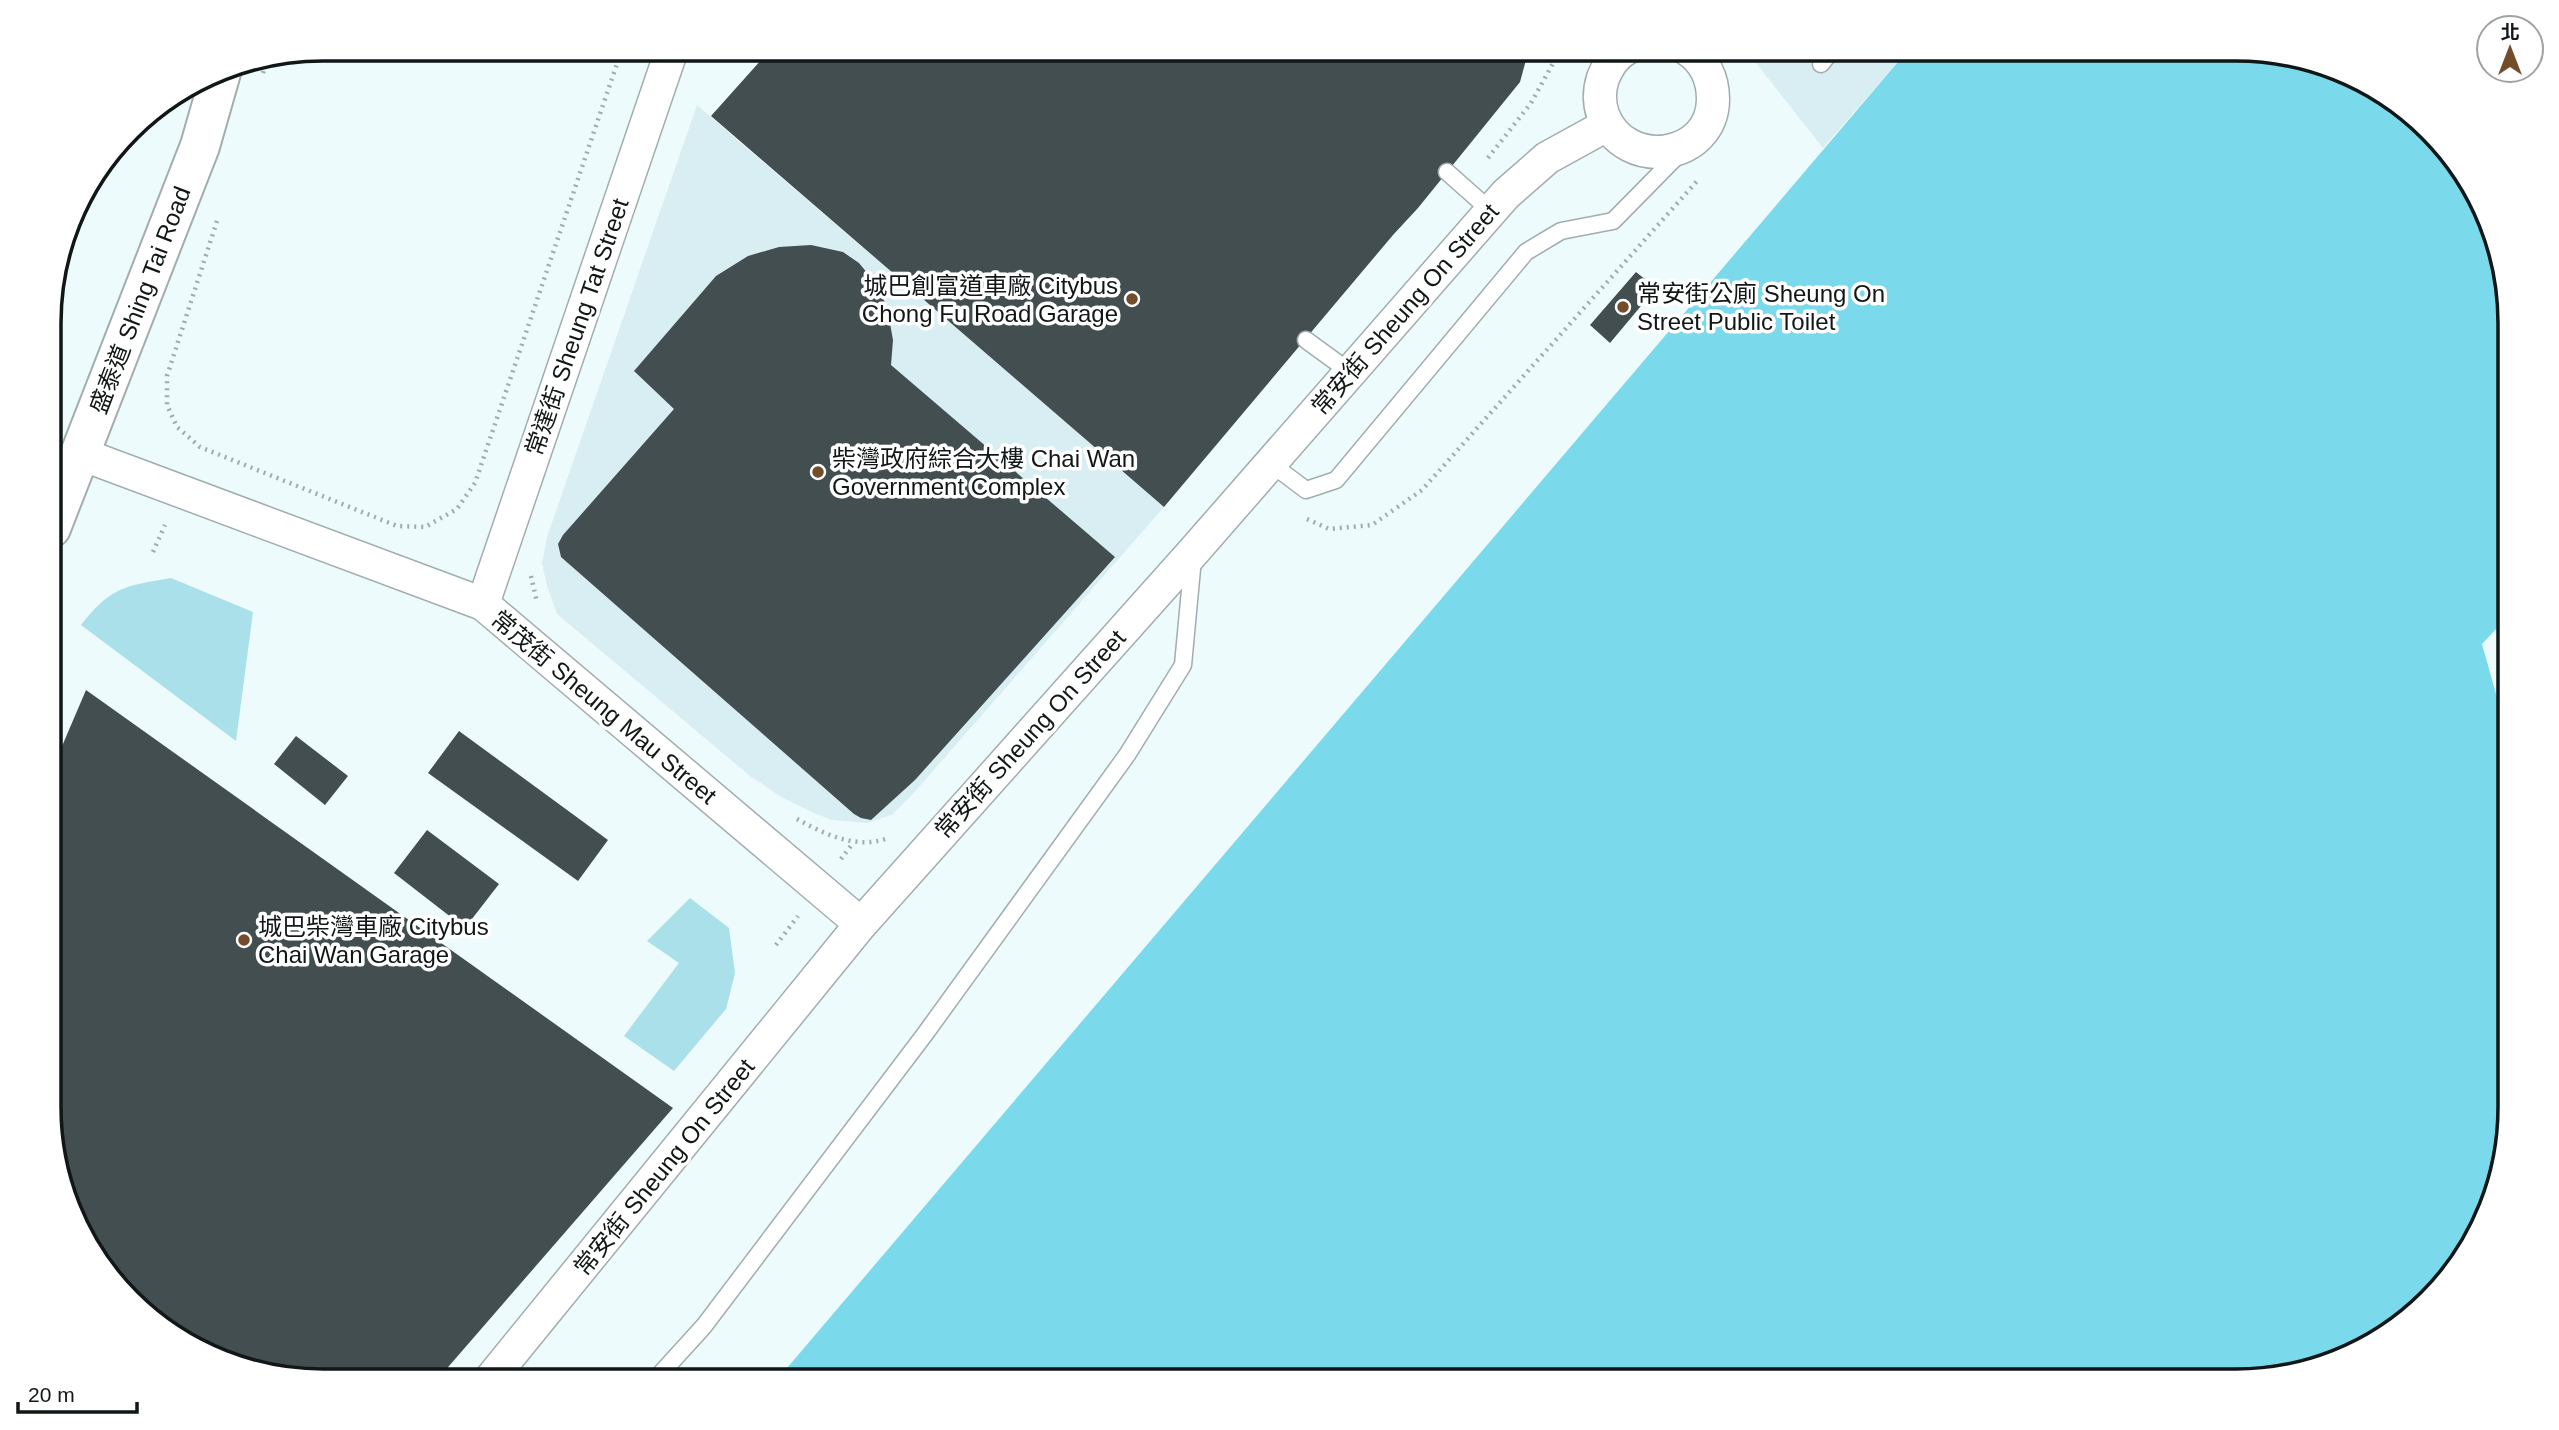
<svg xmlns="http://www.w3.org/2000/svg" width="2559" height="1430" viewBox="0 0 2559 1430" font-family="Arial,'Noto Sans TC',sans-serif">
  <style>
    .built { fill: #d8eef2 }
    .green { fill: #a9e0ea }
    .water { fill: #7ad9ea }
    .building { fill: #434e50 }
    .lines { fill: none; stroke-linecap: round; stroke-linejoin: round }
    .service-casing { stroke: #a1adaf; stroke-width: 19 }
    .minor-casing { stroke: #a1adaf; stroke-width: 35 }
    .tertiary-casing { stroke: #a1adaf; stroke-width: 42 }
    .path { stroke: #a1abad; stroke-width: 4.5; stroke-dasharray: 2 5; stroke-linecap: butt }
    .service { stroke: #fff; stroke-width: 16 }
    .minor { stroke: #fff; stroke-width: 32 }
    .tertiary { stroke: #fff; stroke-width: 38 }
    .rail { stroke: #6d7677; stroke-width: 5; stroke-dasharray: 9 9; stroke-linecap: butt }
    .poi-dot { fill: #734c2a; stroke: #fff; stroke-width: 2.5 }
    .labels { text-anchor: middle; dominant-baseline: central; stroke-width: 7; stroke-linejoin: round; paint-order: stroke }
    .poi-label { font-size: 24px; fill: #111617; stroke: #fff; text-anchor: start }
    .street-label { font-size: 24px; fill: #111617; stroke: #fff }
    .rim { fill: none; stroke: #111617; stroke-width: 3.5 }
  </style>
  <rect width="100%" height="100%" fill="#eefbfd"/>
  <g class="built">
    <path d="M1745 49H1909L1823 148Z"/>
    <path d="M697 105 1164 507 911 796 893 814 868 823 832 820 814 813 783 798 750 776 557 614 547 586 542 563 547 537Z"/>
  </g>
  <g class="green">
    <path d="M171 578 253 612 236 741 81 625C111 587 124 586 171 578Z"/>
    <path d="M690 898 729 928 735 973 726 1009 674 1071 624 1036 679 963 647 941Z"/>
  </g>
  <path class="water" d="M1909 49H2237L2307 58 2373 85 2464 171 2496 235 2509 304V615L2482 644 2509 740V1125L2474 1244 2430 1301 2373 1344 2254 1380 776 1381Z"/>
  <g class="building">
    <path d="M771 49H1529L1520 82 1418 208 1393 235 1164 507 711 116Z"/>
    <path d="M1745 49H1761L1753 59Z"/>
    <path d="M811 245 843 252 859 263 877 285 887 307 893 340 891 365 1115 557 915 780 871 820 861 818 854 814 561 557 558 544 563 535 674 409 634 371 716 276 748 256 779 247Z"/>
    <path d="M1636 272 1656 288 1610 343 1590 325Z"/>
    <path d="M86 690 673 1108 436 1381H322L252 1372 186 1345 95 1260 51 1143V772Z"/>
    <path d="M459 731 608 840 578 881 428 773Z"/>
    <path d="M296 736 348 776 325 805 274 764Z"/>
    <path d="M427 830 499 884 465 928 394 873Z"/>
  </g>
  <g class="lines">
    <g class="service-casing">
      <g id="service">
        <path d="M1821 64 1833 49"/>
        <path d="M1447 172 1491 211"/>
        <path d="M1306 340 1350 372"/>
        <path d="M1270 463 1306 490 1336 480 1526 252 1561 231 1613 221 1681 152"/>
        <path d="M654 1381 704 1326 925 1034 1127 755 1183 665 1193 558"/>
      </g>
    </g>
    <g class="minor-casing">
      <g id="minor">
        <path d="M1626 49C1614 55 1608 66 1603 78 1599 90 1599 103 1603 115 1625 172 1713 160 1713 99 1713 78 1704 60 1687 49"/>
        <path d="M81 454 483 604 861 924"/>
        <path d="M483 604 672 49"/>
        <path d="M489 1381 861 924 1194 551 1491 211 1506 194 1547 158 1607 125"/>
      </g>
    </g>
    <g class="tertiary-casing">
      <path id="tertiary" d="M51 528 200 146 222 69"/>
    </g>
    <g class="path">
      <path d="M263 73 267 60"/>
      <path d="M1488 158 1531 103 1561 49"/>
      <path d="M217 221 167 376V405L177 427 200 447 397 526 425 527 457 509 475 483 622 49"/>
      <path d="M1307 519 1329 529 1372 525 1422 490 1698 180"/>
      <path d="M153 552 165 525"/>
      <path d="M531 576 537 602"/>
      <path d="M797 819C824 834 857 850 888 838"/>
      <path d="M841 859 853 843"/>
      <path d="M776 945 798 916"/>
    </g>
    <use href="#service" class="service"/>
    <use href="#minor" class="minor"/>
    <use href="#tertiary" class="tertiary"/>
    <path class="rail" d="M69 227 83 194"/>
  </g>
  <g class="poi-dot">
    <circle cx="1132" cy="299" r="7"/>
    <circle cx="1623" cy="307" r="7"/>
    <circle cx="818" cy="472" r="7"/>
    <circle cx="244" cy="940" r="7"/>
  </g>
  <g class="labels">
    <g class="poi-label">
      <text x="1118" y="285" text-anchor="end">城巴創富道車廠 Citybus<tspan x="1118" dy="28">Chong Fu Road Garage</tspan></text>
      <text x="1637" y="293">常安街公廁 Sheung On<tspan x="1637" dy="28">Street Public Toilet</tspan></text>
      <text x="832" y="458">柴灣政府綜合大樓 Chai Wan<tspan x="832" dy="28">Government Complex</tspan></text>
      <text x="258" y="926">城巴柴灣車廠 Citybus<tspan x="258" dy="28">Chai Wan Garage</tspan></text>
    </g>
    <g class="street-label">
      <text transform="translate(140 300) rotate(-69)">盛泰道 Shing Tai Road</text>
      <text transform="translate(1405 309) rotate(-49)">常安街 Sheung On Street</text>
      <text transform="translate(577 327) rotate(-71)">常達街 Sheung Tat Street</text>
      <text transform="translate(604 707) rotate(40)">常茂街 Sheung Mau Street</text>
      <text transform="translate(1030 734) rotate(-48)">常安街 Sheung On Street</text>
      <text transform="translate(664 1167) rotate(-51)">常安街 Sheung On Street</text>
    </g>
  </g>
  <path d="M0 0H2559V1430H0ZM323 61H2236A262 262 0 0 1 2498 323V1107A262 262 0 0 1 2236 1369H323A262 262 0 0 1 61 1107V323A262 262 0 0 1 323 61Z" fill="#fff" fill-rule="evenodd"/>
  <path class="rim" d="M323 61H2236A262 262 0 0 1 2498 323V1107A262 262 0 0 1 2236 1369H323A262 262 0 0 1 61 1107V323A262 262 0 0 1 323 61Z"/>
  <g transform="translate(2510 49)"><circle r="33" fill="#ffffff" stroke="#a0a2a2" stroke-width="2"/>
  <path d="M0-5L12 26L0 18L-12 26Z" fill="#734c2a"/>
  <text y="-10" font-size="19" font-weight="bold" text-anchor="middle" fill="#111617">北</text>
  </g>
  <path d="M18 1402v10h119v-10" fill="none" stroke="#111617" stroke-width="3.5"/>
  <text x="28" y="1402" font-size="21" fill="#111617" stroke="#ffffff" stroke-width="5" paint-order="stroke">20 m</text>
</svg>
